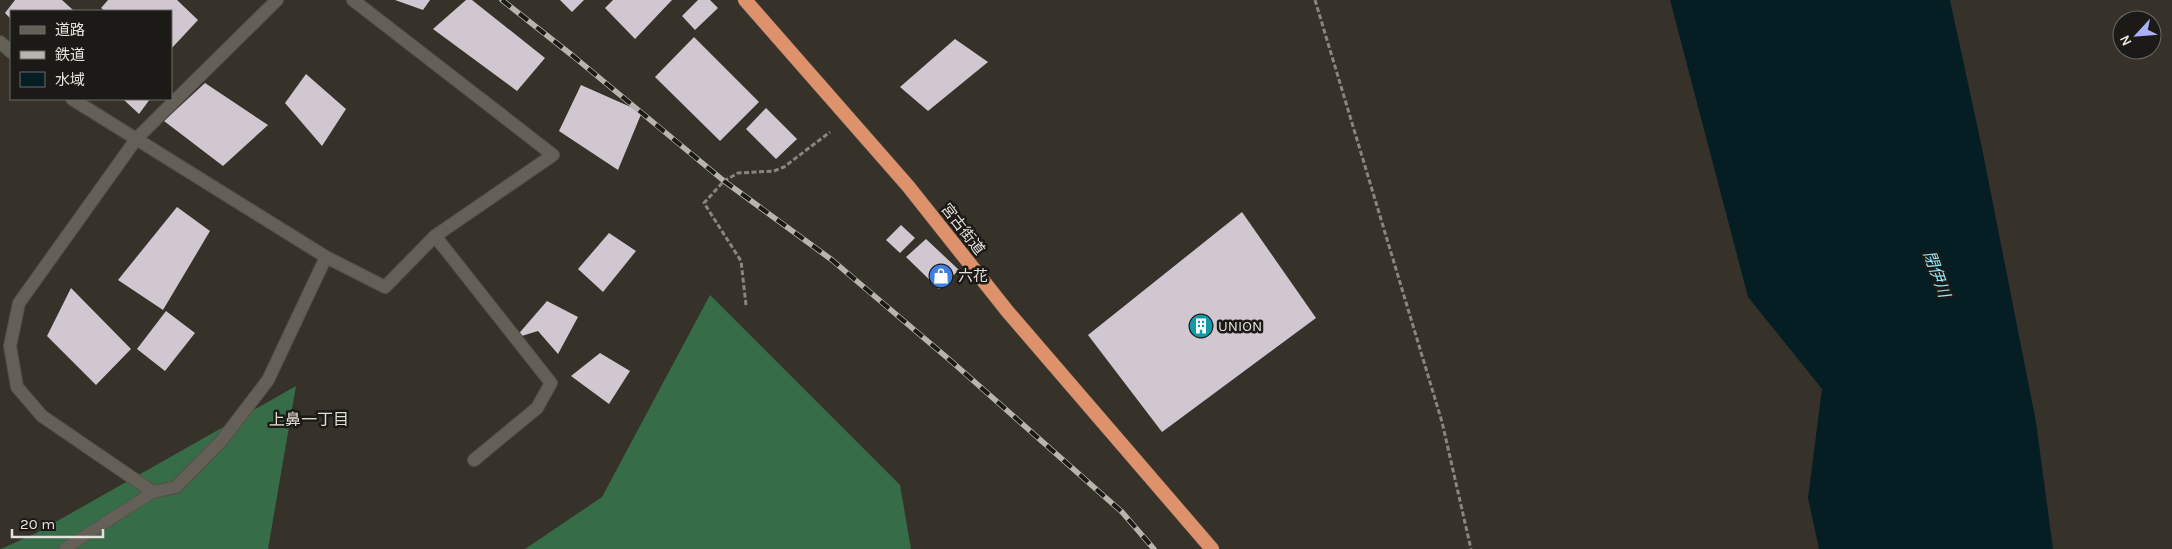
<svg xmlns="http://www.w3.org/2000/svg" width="2172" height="549" viewBox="0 0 2172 549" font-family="Karla,'Noto Sans JP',sans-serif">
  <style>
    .forest { fill: #366c48 }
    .water { fill: #051e24 }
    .building { fill: #d1c7d0 }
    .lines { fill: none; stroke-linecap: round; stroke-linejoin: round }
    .service-casing { stroke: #524e47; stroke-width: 12 }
    .minor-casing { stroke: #524e47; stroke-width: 14 }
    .trunk-casing { stroke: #524e47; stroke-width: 15 }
    .path { stroke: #89867f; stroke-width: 3; stroke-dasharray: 5 2.5; stroke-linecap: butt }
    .service { stroke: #656057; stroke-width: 11 }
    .minor { stroke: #656057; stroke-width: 12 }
    .trunk { stroke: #dd926c; stroke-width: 14 }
    .rail-casing { stroke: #b8b5af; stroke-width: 5.5 }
    .rail { stroke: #1c1a16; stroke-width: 4; stroke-dasharray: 11; stroke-linecap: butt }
    .labels { text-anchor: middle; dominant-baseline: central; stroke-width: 5; stroke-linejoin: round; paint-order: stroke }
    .street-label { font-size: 15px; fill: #e5e2dd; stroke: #1c1a16 }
    .poi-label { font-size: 15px; fill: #e5e2dd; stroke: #1c1a16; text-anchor: start }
    .water-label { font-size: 16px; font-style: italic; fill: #8ee7fb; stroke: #1c1a16 }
    .neighbourhood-label { font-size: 16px; fill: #e2ddd2; stroke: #1c1a16 }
  </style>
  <rect width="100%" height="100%" fill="#36322a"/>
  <g class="forest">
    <path d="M710 295 900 485 911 549H525L602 497Z"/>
    <path d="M296 386 268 549H1L36 533Z"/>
  </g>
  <path class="water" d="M1670 0H1950L1982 148 2036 422 2053 549H1819L1808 498 1822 389 1748 297Z"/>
  <g class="building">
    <path d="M15 0H62L73 10 11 11V19L5 13Z"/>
    <path d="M108 0H177L198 20 171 49V11H105L101 8Z"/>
    <path d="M395 0H430L423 10Z"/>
    <path d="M466 0H472L545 58 517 91 433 29Z"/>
    <path d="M560 0H584L572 12Z"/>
    <path d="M613 0H672L635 39 605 8Z"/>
    <path d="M698 0H710L718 8 695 30 682 16Z"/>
    <path d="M694 37 759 102 720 141 655 77Z"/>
    <path d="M955 39 988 62 928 111 900 87Z"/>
    <path d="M306 74 346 109 322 146 285 103Z"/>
    <path d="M205 83 268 125 223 166 164 121Z"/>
    <path d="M581 85 642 112 618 170 559 131Z"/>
    <path d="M123 99H150L139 114Z"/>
    <path d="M766 108 797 139 776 159 746 129Z"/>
    <path d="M177 207 210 231 163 310 118 280Z"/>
    <path d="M1242 212 1316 318 1162 432 1088 335Z"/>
    <path d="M901 225 915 238 900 253 886 240Z"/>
    <path d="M609 233 636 251 603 292 578 269Z"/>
    <path d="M926 239 959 270 939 289 906 257Z"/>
    <path d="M71 288 131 349 96 385 47 336Z"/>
    <path d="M547 301 578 317 558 354 538 331 515 338Z"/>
    <path d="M166 311 195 333 165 371 137 349Z"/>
    <path d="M600 353 630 371 609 404 571 376Z"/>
  </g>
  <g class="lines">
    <g class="service-casing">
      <path id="service" d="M64 549 153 492"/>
    </g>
    <g class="minor-casing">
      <g id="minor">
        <path d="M277 0 137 138 19 303 10 346 17 387 42 416 153 492 176 487 223 439 268 380 326 257"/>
        <path d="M0 42 11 52"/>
        <path d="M72 99 326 257 385 287 435 236 553 155 353 0"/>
        <path d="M435 236 551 383 537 408 474 460"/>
      </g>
    </g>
    <g class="trunk-casing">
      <path id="trunk" d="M745 0 908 186 1008 312 1212 549"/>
    </g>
    <g class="path">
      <path d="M1315 0 1442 422 1471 549"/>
      <path d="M746 305 741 261 704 203 724 181 738 173 774 171 784 167 830 132"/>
    </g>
    <use href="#service" class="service"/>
    <use href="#minor" class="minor"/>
    <use href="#trunk" class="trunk"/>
    <g class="rail-casing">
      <path id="rail" d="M502 0 573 56 724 181 832 260 951 361 1122 512 1154 549"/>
    </g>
    <use href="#rail" class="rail"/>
  </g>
  <defs>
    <g id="shop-disc" transform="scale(1.25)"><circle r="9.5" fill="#3f7fe0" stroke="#1c1a16"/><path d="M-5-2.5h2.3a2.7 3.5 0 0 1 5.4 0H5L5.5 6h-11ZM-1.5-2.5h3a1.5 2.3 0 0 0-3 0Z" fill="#fff"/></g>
    <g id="building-disc" transform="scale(1.25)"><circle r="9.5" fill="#0f9aa8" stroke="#1c1a16"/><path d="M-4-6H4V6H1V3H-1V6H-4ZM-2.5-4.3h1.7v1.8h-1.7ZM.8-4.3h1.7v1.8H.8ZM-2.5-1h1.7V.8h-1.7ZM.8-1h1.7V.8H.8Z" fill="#fff"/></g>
  </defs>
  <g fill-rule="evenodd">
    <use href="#shop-disc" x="941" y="276"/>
    <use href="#building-disc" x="1201" y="326"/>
  </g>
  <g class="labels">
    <g class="street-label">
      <text transform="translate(963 229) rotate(52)">宮古街道</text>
    </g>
    <g class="poi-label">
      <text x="958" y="276">六花</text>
      <text x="1218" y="326">UNION</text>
    </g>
    <g class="water-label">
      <text transform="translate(1937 274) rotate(70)">閉伊川</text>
    </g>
    <g class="neighbourhood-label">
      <text x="309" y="419">上鼻一丁目</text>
    </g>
  </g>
  <rect x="10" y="10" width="162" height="90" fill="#1c1a16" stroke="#6c6a66"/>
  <rect x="20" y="26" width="25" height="8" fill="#656057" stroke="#6c6a66"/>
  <text x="55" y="35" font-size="15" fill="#e5e2dd">道路</text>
  <rect x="20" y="51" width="25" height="8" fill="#b8b5af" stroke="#6c6a66"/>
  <text x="55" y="60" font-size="15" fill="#e5e2dd">鉄道</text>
  <rect x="20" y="72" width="25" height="15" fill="#051e24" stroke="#6c6a66"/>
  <text x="55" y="85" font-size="15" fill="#e5e2dd">水域</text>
  <g transform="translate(2137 35) rotate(244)"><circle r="24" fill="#1c1a16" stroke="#6c6a66"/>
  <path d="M0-4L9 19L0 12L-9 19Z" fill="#acaffb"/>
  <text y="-8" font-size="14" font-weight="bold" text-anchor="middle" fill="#e5e2dd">N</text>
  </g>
  <path d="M12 529v8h91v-8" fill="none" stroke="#e5e2dd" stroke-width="2.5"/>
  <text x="20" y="529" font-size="15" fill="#e5e2dd" stroke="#1c1a16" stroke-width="4" paint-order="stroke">20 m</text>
</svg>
